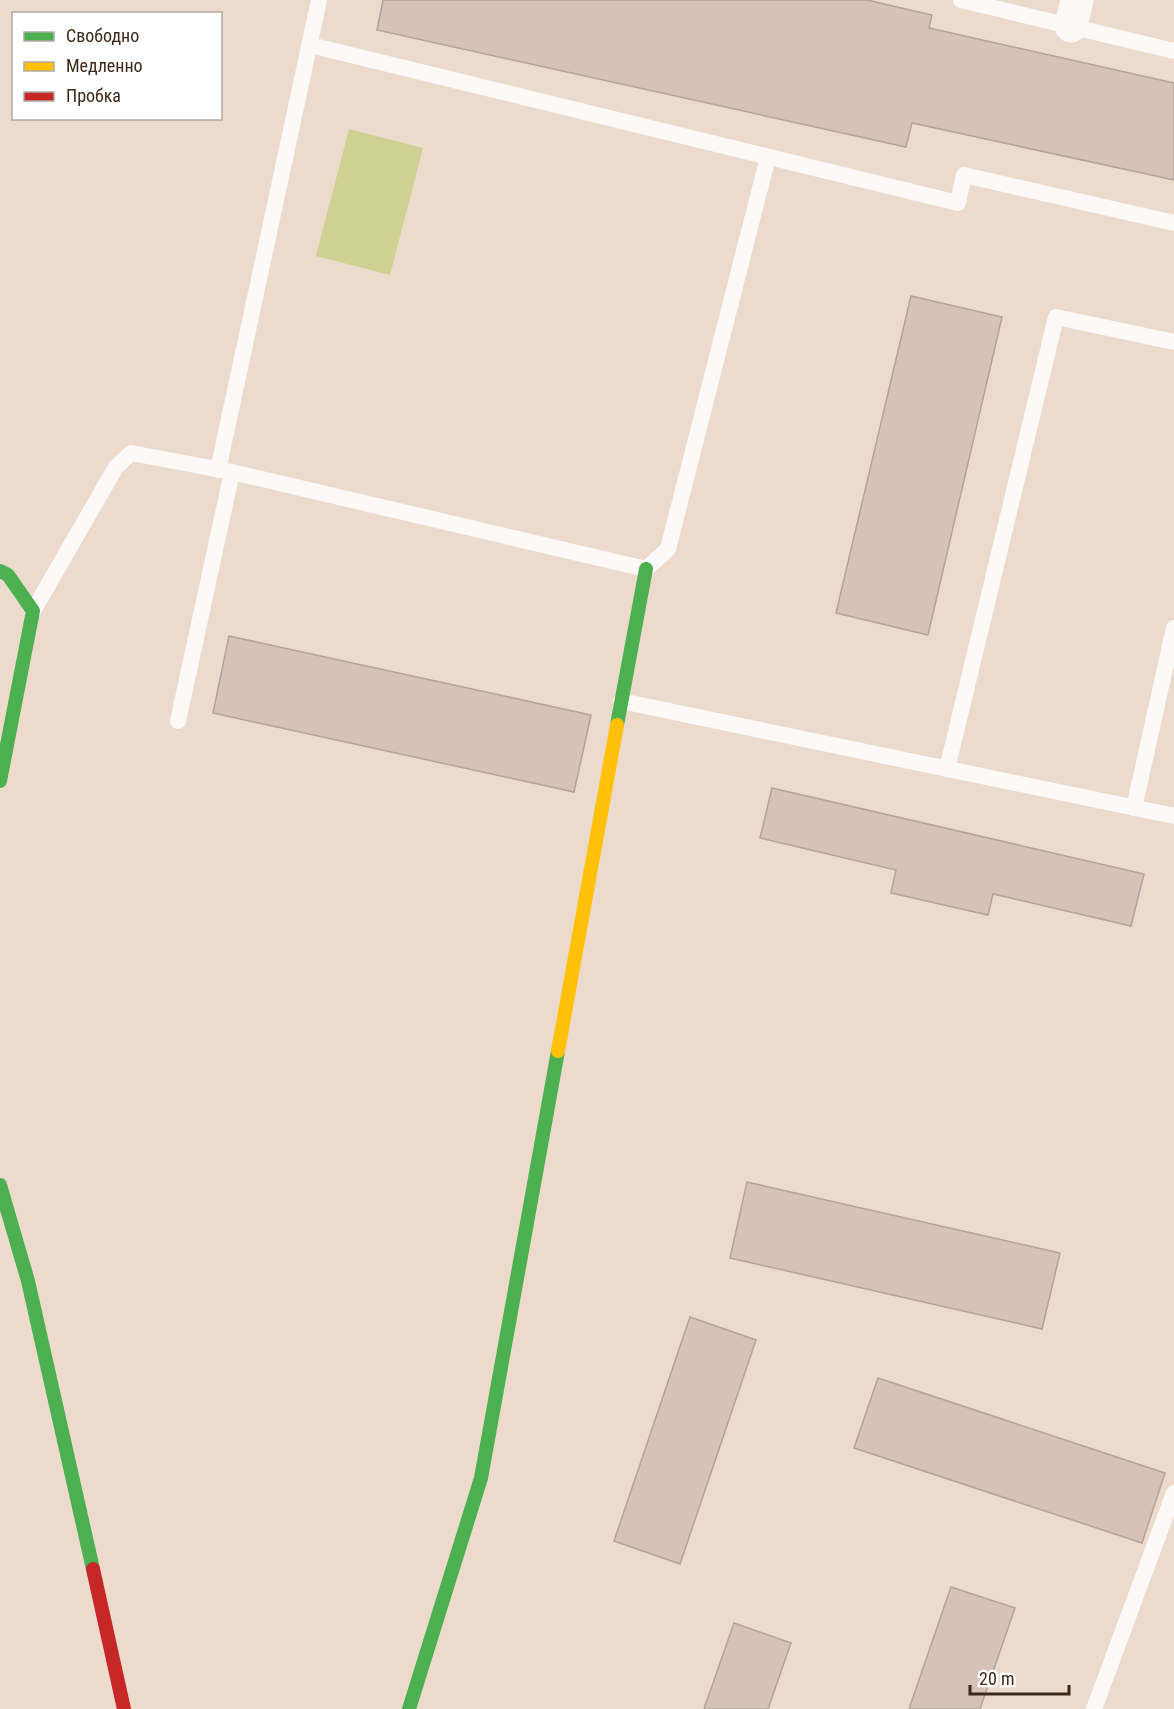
<svg xmlns="http://www.w3.org/2000/svg" width="1174" height="1709" viewBox="0 0 1174 1709" font-family="'Roboto Condensed',sans-serif">
  <style>
    .green { fill: #ced192 }
    .building { fill: #d6c2b8; stroke: #b4a198; stroke-width: 1.5 }
    .lines { fill: none; stroke-linecap: round; stroke-linejoin: round }
    .lane { stroke: #fcf9f8; stroke-width: 16 }
    .street { stroke: #fcf9f8; stroke-width: 33 }
    .fast { stroke: #4caf50; stroke-width: 14 }
    .slow { stroke: #ffc107; stroke-width: 14 }
    .jam { stroke: #c62828; stroke-width: 14 }
  </style>
  <rect width="100%" height="100%" fill="#ecdacd"/>
  <path class="green" d="M349 129 423 148 390 275 316 256Z"/>
  <g class="building">
    <path d="M383 0H867L932 15 929 28 1174 83V180L912 123 906 147 377 30Z"/>
    <path d="M911 296 1002 317 928 635 836 613Z"/>
    <path d="M229 636 591 715 574 792 213 713Z"/>
    <path d="M772 788 1144 874 1131 926 993 894 988 915 891 893 896 870 760 838Z"/>
    <path d="M747 1182 1060 1253 1042 1329 730 1258Z"/>
    <path d="M690 1317 756 1340 680 1564 614 1541Z"/>
    <path d="M878 1378 1165 1473 1142 1543 854 1448Z"/>
    <path d="M951 1587 1015 1608 980 1709H909Z"/>
    <path d="M734 1623 791 1643 768 1709H704Z"/>
  </g>
  <g class="lines">
    <g class="lane">
      <path d="M961 0 1174 51"/>
      <path d="M310 45 958 203 964 175 1174 223"/>
      <path d="M218 470 319 0"/>
      <path d="M33 611 116 467 131 453 232 472 646 569 668 549 768 157"/>
      <path d="M621 701 1174 816"/>
      <path d="M178 721 232 472"/>
      <path d="M947 769 1056 317 1174 342"/>
      <path d="M1134 808 1174 628"/>
      <path d="M1094 1709 1174 1493"/>
    </g>
    <path class="street" d="M1071 26 1077 0"/>
    <g class="fast">
      <path d="M0 571 8 575 33 611 0 781"/>
      <path d="M617 725 646 569"/>
      <path d="M0 1185 28 1281 93 1569"/>
      <path d="M409 1709 481 1478 558 1051"/>
    </g>
    <path class="slow" d="M558 1051 617 725"/>
    <path class="jam" d="M93 1569 124 1709"/>
  </g>
  <rect x="12" y="12" width="210" height="108" fill="#ffffff" stroke="#b1a9a3" stroke-width="1.5"/>
  <rect x="24" y="32" width="30" height="9" fill="#4caf50" stroke="#b1a9a3" stroke-width="1.5"/>
  <text x="66" y="42" font-size="18" fill="#3c2818">Свободно</text>
  <rect x="24" y="62" width="30" height="9" fill="#ffc107" stroke="#b1a9a3" stroke-width="1.5"/>
  <text x="66" y="72" font-size="18" fill="#3c2818">Медленно</text>
  <rect x="24" y="92" width="30" height="9" fill="#c62828" stroke="#b1a9a3" stroke-width="1.5"/>
  <text x="66" y="102" font-size="18" fill="#3c2818">Пробка</text>
  <path d="M970 1685v9h99v-9" fill="none" stroke="#3c2818" stroke-width="3"/>
  <text x="979" y="1685" font-size="18" fill="#3c2818" stroke="#ffffff" stroke-width="4.5" paint-order="stroke">20 m</text>
</svg>
